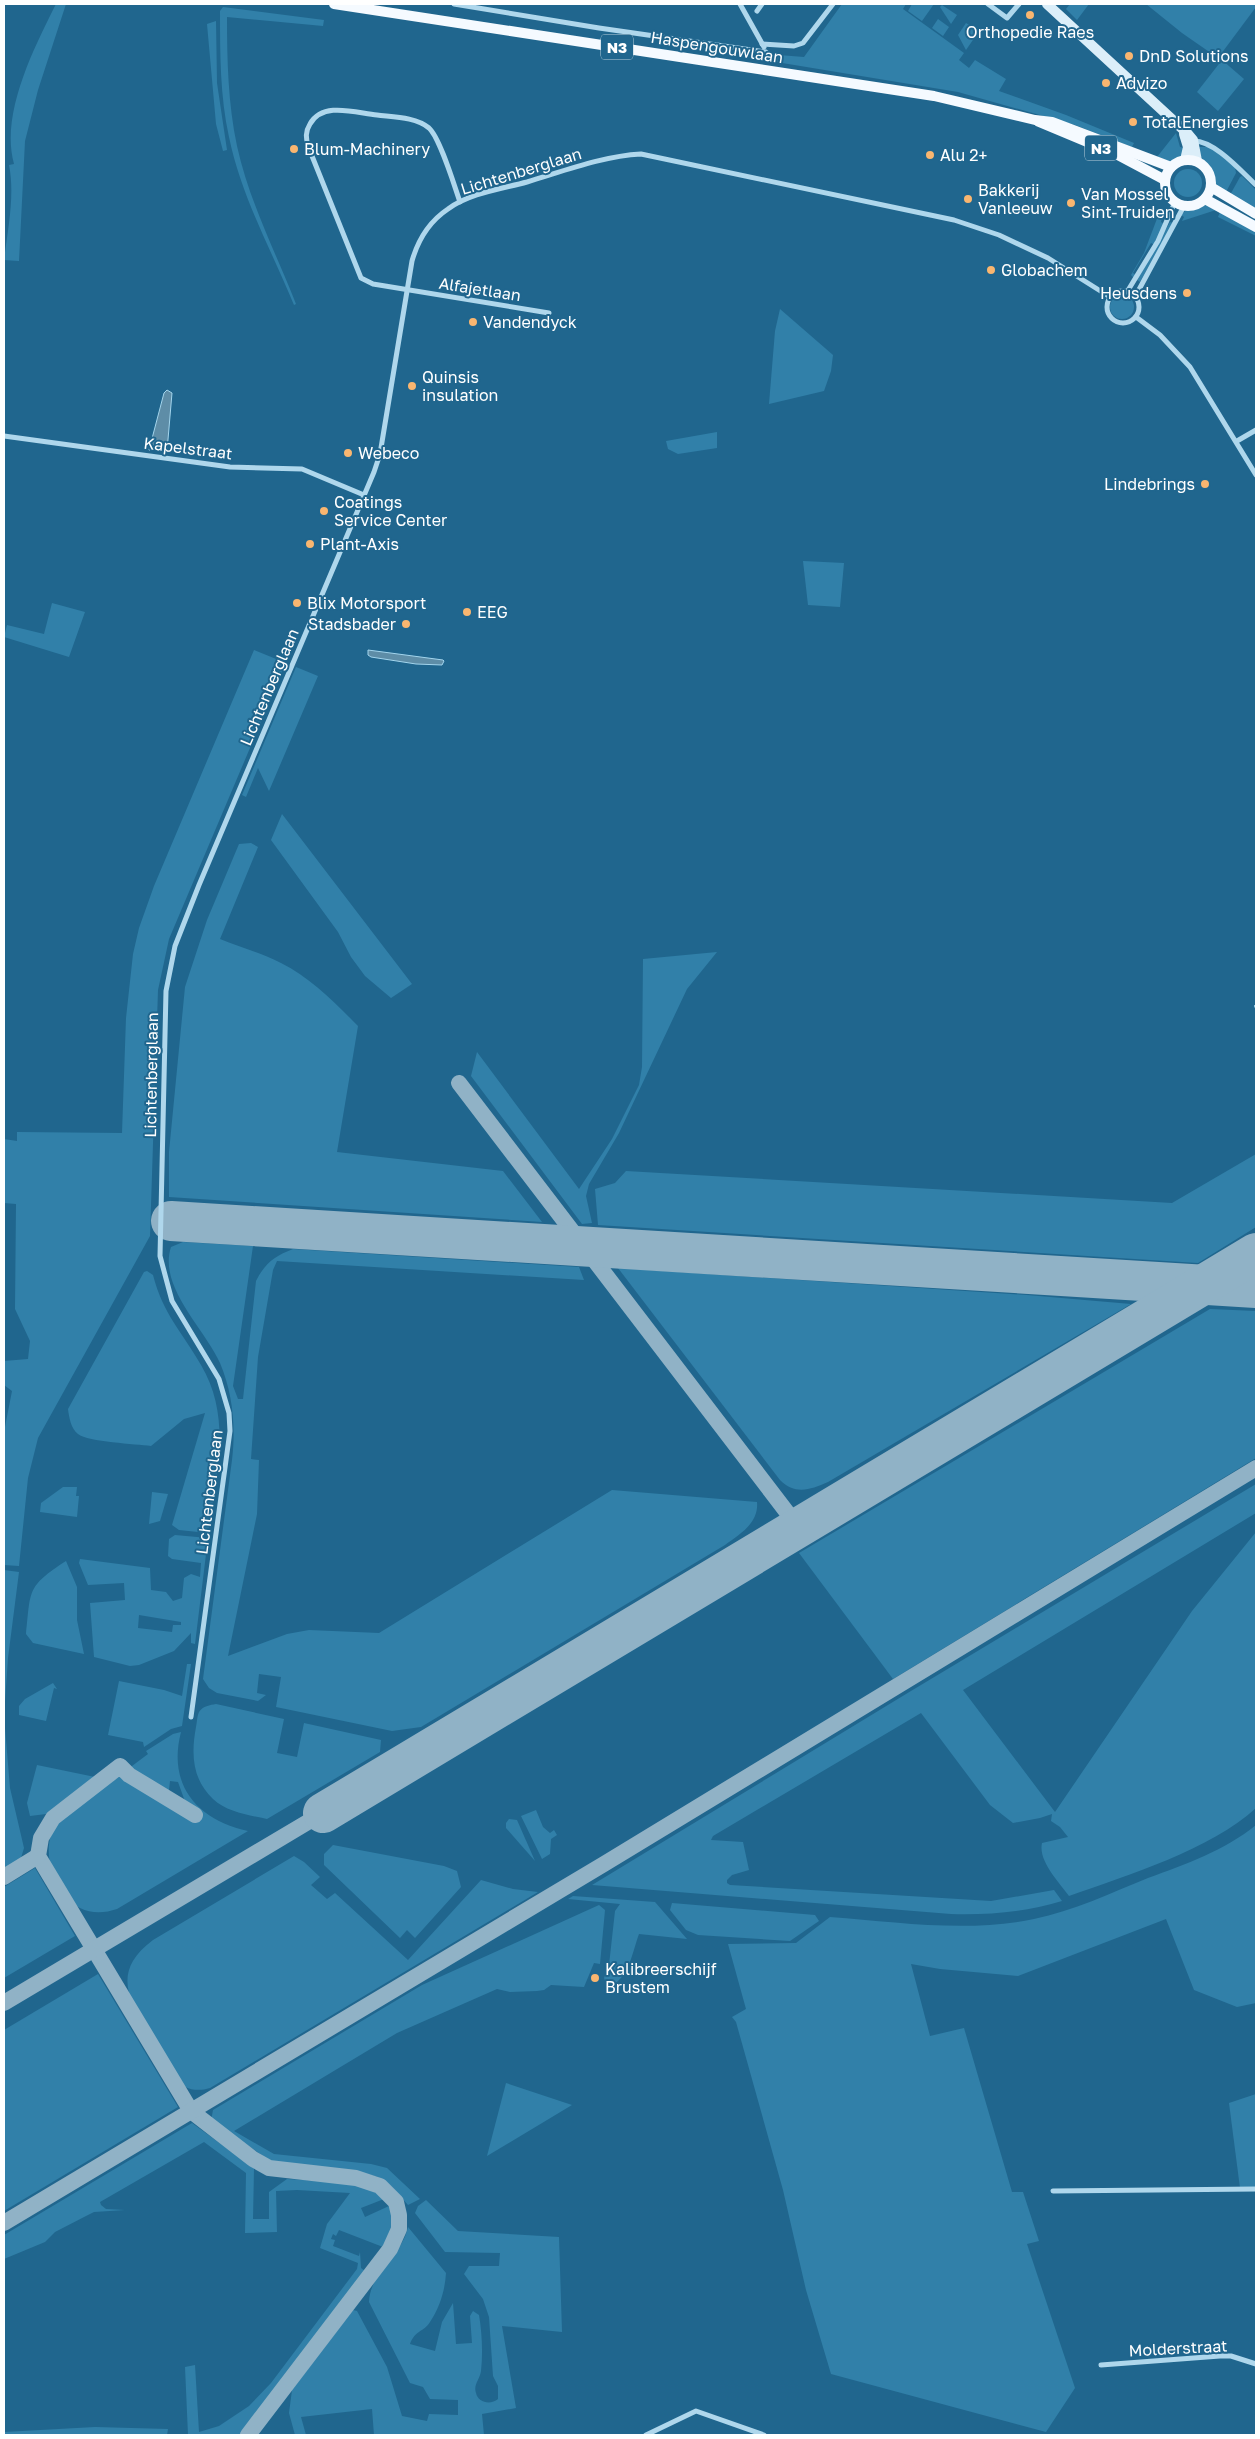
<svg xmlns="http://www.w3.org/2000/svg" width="1260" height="2439" viewBox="0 0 1260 2439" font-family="'Golos Text',sans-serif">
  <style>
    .green { fill: #3180a9; fill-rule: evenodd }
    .water { fill: #5e8da7; stroke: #a3d5ed }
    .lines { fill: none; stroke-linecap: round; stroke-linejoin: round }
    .stream { stroke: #a3d5ed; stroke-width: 2 }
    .taxiway { stroke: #90b2c6; stroke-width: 16 }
    .runway { stroke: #90b2c6; stroke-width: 40 }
    .minor { stroke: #afd7ec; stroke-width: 5 }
    .secondary { stroke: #dbeef9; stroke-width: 10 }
    .primary { stroke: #f5faff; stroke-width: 10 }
    .poi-dot { fill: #f9b670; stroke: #20668e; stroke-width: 2 }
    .labels { text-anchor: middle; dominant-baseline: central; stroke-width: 4; stroke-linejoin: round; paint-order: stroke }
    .shield { fill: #20668e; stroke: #bcd1dd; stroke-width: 1 }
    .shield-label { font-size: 15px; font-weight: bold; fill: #fff }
    .poi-label { font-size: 16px; fill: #fff; stroke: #20668e; text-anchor: start }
    .street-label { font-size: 16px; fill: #fff; stroke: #20668e }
  </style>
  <rect width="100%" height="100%" fill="#20668e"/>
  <g class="green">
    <path d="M56 4H66L38 90 25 141 19 261 4 260C8 229 15 195 9 165L14 164C0 114 34 48 56 4Z"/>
    <path d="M842 4H906L903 9 964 53 959 60 969 68 975 60 1006 79 999 91 1066 115 1134 143 1132 147 1075 125 958 92 764 60 766 54 804 57Z"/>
    <path d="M912 4H934L922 21 908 11Z"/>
    <path d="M1070 4H1089L1077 20 1066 9Z"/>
    <path d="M1146 4H1256V7L1218 58 1182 33Z"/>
    <path d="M942 5 957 15 951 24 940 7Z"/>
    <path d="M223 7 324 20 323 26 227 17C227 60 228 103 237 146 249 201 276 253 296 304L294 305C271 249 241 196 229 137 220 96 220 53 220 11Z"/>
    <path d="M938 19 949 27 943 36 932 28Z"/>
    <path d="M216 21 217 83 227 150 223 151 216 124 207 24Z"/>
    <path d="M966 23 979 31 966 50 958 35Z"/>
    <path d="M1222 60 1244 79 1218 111 1197 92Z"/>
    <path d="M1176 133 1180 147 1185 148 1181 157 1171 162 1157 157Z"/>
    <path d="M1196 147H1210L1235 167 1236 173 1226 192 1216 186C1213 170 1202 162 1196 147Z"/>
    <circle cx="1188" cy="183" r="14"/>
    <path d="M1242 176 1256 190V211L1230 195 1240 177Z"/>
    <path d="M1206 205 1216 210 1182 221 1184 217 1181 215 1186 210Z"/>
    <path d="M1220 212 1256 232V236L1218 217Z"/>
    <path d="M1158 216 1162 218 1161 222 1164 224 1155 245 1151 243 1133 273 1136 275 1134 278 1131 275 1144 253Z"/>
    <path d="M1170 222 1173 223 1140 282 1137 280Z"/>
    <circle cx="1122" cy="307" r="12"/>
    <path d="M780 309 833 355 831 371 824 391 769 404 775 331Z"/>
    <path d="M717 432V448L678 454 668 449 666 441Z"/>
    <path d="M803 561 844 563 840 607 808 605Z"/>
    <path d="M52 603 85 612 69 657 4 637 7 625 44 634Z"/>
    <path d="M254 650 286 663 169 939 158 990 150 1236 38 1438 28 1478 19 1566 4 1565V1432L12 1391 4 1385V1361L28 1359 30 1341 15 1309 16 1204 4 1203V1139L17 1141V1132L122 1133 126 1018 133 954 139 928 154 886Z"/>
    <path d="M296 667 318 676 269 791 258 768 246 797 242 795Z"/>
    <path d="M282 814 412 984 391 998 365 976 351 957 338 932 271 840Z"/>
    <path d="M251 843 258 847 220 939C240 947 261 953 281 963 311 978 334 1002 358 1026L337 1152 503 1171 542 1222 169 1197V1152L185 987 207 920 239 844Z"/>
    <path d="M717 952 687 989 619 1133 589 1184 586 1196 592 1223 582 1224 471 1076 477 1052 579 1189 612 1139 639 1085 642 1067 643 959Z"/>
    <path d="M1256 1154V1227L1198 1263 598 1225 595 1189 615 1183 626 1171 1172 1203Z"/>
    <path d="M183 1242 253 1246 233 1386 238 1399H243L256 1281C265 1263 275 1256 293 1249L579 1267 584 1280 277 1261 273 1270 258 1357 251 1459 259 1460 257 1514 228 1656 287 1634 309 1630 379 1633 612 1490 757 1502C759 1523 740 1534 725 1545L421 1727 392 1731 276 1707 281 1677 259 1674 257 1693 266 1695 258 1701 217 1693 209 1688 203 1679 232 1460C236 1427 233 1394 220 1363 205 1329 158 1287 171 1247Z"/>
    <path d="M618 1268 1027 1295 1131 1304 828 1482C810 1490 795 1495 780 1480Z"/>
    <path d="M147 1271 153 1275C163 1314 182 1332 201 1365 232 1417 217 1476 208 1533L179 1530 172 1525 205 1413 184 1419 151 1446C136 1444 88 1442 78 1434 71 1429 69 1417 68 1409L144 1272Z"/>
    <path d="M1210 1309 1256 1311V1458L893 1679 799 1553Z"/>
    <path d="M1256 1484V1513L963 1690 1055 1812 1192 1611 1256 1532V1808C1210 1850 1128 1875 1069 1896 1059 1882 1038 1861 1042 1843L1068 1837 1060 1827 1051 1821 1052 1814 1040 1818 1013 1823 990 1805 921 1713 713 1836 711 1840 743 1842 749 1870 732 1875 727 1880V1883L730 1885 991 1901 1054 1890 1062 1901C1025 1912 990 1915 951 1914L592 1885 906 1694Z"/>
    <path d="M63 1487H77L76 1496H79L77 1517 40 1512 41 1503Z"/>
    <path d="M152 1492 168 1494 160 1521 149 1524Z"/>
    <path d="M175 1535 208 1538 195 1644 191 1643V1633L174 1651 139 1665 130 1666 94 1657 90 1603 125 1600 124 1583 88 1585 79 1563 80 1559 150 1568 151 1590 166 1592 173 1601 182 1598 184 1578 191 1574 200 1577 201 1563 172 1559 168 1556 169 1539ZM139 1615 181 1622V1625H173L172 1632 138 1628Z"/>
    <path d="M66 1561 77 1587V1620L84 1654 33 1643 26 1634C31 1590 26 1587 66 1561Z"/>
    <path d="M4 1570 19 1572 8 1658 4 1716 10 1788 24 1848 21 1858 4 1870Z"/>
    <path d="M187 1664H191L182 1726 171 1729 144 1747 143 1742 108 1735 119 1681 164 1690 182 1696Z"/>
    <path d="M53 1683 57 1689 54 1688 46 1721 19 1715V1706L25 1699Z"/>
    <path d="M216 1704 284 1719 277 1753 297 1757 304 1723 381 1740 380 1752 267 1819C248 1815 227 1812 213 1799 192 1779 191 1754 196 1727 197 1723 197 1716 199 1712 203 1706 210 1705 216 1704Z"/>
    <path d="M181 1732C167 1786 198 1820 248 1831L117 1909C105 1913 92 1914 80 1908 54 1895 39 1849 56 1825 68 1809 103 1788 120 1776L183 1815 198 1821 199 1811 187 1807 178 1782 170 1781 169 1790H164L132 1770V1766L148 1754 146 1751 173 1734Z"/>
    <path d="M37 1765 95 1777 46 1814 30 1816 27 1803Z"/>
    <path d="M536 1810 543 1827 550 1833 554 1830 557 1835 551 1839 550 1854 542 1859 521 1816Z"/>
    <path d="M509 1819 517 1820 535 1861 506 1828V1823Z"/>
    <path d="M1256 1825V2003L1237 2007 1194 1990 1166 1919 1018 1976 940 1969 911 1964 930 2036 964 2028 1012 2192H1023L1039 2241 1027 2244 1075 2388 1046 2432 831 2374 806 2290 783 2190 736 2022 732 2017 746 2009 728 1944 796 1943 830 1917C897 1922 967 1933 1034 1919 1073 1911 1111 1893 1148 1878 1186 1864 1224 1851 1256 1825Z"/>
    <path d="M333 1845 444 1866 457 1871 461 1887 415 1938 407 1930 400 1938 324 1865V1854Z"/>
    <path d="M294 1856 304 1862 320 1877 311 1885 327 1899 335 1893 408 1960 481 1880 513 1889 538 1892 210 2088C197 2092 183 2090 175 2078 165 2063 156 2047 147 2031 126 1996 114 1969 153 1940Z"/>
    <path d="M35 1868 75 1936 4 1978V1887Z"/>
    <path d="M573 1896 655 1902 687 1939 639 1934C631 1956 630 1977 608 1988L604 1978 609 1965 615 1911 620 1904 568 1899Z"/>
    <path d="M672 1903 815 1915 819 1921 790 1941 698 1935 686 1930 670 1910Z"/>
    <path d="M599 1905 605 1910 600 1964 594 1963 584 1987 551 1985 544 1990 537 1991 510 1992 497 1989 397 2033 234 2131 274 2154 371 2164 387 2168 420 2199 408 2205 391 2186 378 2177 360 2172 274 2163 211 2121 213 2110 422 1985Z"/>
    <path d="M98 1974 178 2107 4 2211V2030Z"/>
    <path d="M506 2083 572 2105 487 2156Z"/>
    <path d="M1256 2094V2189L1240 2188 1229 2103Z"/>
    <path d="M192 2123 254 2168 253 2219H269V2192L287 2179 356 2183 371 2187 384 2199 361 2208 365 2217 389 2206C400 2218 391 2236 383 2247L339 2230 336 2236 333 2234 331 2239 335 2240 333 2246 359 2256 360 2252 361 2268 365 2271 241 2435H188L185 2367 195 2365 199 2432 219 2426 249 2406 271 2383 357 2269 358 2263 320 2248 327 2224 350 2193 297 2190 276 2191 277 2232 245 2233 246 2173 204 2142 100 2202 101 2205 106 2209 125 2210 94 2212 86 2216 55 2232 45 2242 4 2259V2235Z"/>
    <path d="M426 2200 458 2231 559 2237 562 2332 502 2326 516 2408 482 2414 484 2435H374L372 2409 301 2417 306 2435H295L289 2413 292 2390 353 2310 357 2311 387 2367 402 2416 427 2421 429 2414 458 2415V2400L430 2399 423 2387 410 2383 369 2302C370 2272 402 2256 408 2227L446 2273C445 2290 440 2307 430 2322 424 2332 415 2330 410 2344L435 2351 442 2322 453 2303 456 2344 472 2343 470 2316 473 2311 479 2315C482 2333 483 2353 481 2371 480 2379 473 2385 476 2393 478 2403 491 2405 498 2399V2386L493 2376 489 2317 483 2299 464 2274 469 2266H499L500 2253 445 2252 415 2213 418 2206Z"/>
    <path d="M95 2427 168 2429 167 2435H4V2432Z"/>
  </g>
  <g class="water">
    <path d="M167 390 172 393 167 451 149 450 164 393Z"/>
    <path d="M368 650 443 660 444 661 442 665 416 664 371 657 368 655Z"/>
  </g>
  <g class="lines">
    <path class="stream" d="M1255 1006 1256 1008"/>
    <g class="taxiway">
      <path d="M459 1083 799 1528"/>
      <path d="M195 1815 129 1775 120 1766 53 1818 41 1838 38 1856 191 2111 253 2159 269 2168 356 2178 380 2186 396 2202 399 2215V2229L390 2249 248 2435"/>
      <path d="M4 1877 38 1856"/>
      <path d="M4 2003 323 1813"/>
      <path d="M4 2223 604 1864 1256 1468"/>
    </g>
    <g class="runway">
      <path d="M171 1221 1256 1288"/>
      <path d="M323 1813 1256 1253"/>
    </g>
    <g class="minor">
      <path d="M454 4 599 28 766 52"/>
      <path d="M740 4 764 47"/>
      <path d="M988 4 1007 18 1019 4"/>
      <path d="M757 11 762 4"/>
      <path d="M762 44 794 46 803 43 833 4"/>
      <path d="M1193 141C1214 140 1241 171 1256 185"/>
      <path d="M460 202C454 185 440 138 429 128 416 117 393 117 377 115 356 113 323 101 310 124 305 132 306 138 308 146L361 278 373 284 549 313"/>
      <circle cx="1123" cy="307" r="16"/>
      <path d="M1127 292 1158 241 1175 202"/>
      <path d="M1135 297 1184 206"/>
      <path d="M1136 317 1160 335 1190 367 1256 475"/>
      <path d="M4 436 230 467 302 469 364 495"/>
      <path d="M1237 441 1256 430"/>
      <path d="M191 1717 230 1431 229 1413 219 1379 172 1301 160 1256 166 991 175 946 199 885 374 472 380 454 412 261C418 240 430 221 448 209 470 193 501 189 527 182 564 171 603 156 641 154L954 220 999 235 1048 258 1110 297"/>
      <path d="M1053 2191 1256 2189"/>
      <path d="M1101 2365 1220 2356H1231L1256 2364"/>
      <path d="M646 2435 696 2411 764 2435"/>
    </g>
    <g class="secondary">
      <path d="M1047 4 1188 134 1193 140 1197 161"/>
      <path d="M1184 134 1188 147 1185 160"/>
    </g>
    <g class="primary">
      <path d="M334 4 934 96 1035 120 1052 122 1171 167"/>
      <path d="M1039 122 1118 155 1165 180"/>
      <circle cx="1188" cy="183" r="23"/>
      <path d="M1211 187 1256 214"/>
      <path d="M1205 199 1256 227"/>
    </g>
  </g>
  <g class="poi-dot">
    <circle cx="1030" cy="15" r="5"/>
    <circle cx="1129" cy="56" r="5"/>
    <circle cx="1106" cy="83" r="5"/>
    <circle cx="1133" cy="122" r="5"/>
    <circle cx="294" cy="149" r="5"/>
    <circle cx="930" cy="155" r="5"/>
    <circle cx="968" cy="199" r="5"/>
    <circle cx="1071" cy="203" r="5"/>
    <circle cx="991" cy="270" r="5"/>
    <circle cx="1187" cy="293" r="5"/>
    <circle cx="473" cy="322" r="5"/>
    <circle cx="412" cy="386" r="5"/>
    <circle cx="348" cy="453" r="5"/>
    <circle cx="1205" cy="484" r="5"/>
    <circle cx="324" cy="511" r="5"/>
    <circle cx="310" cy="544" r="5"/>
    <circle cx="297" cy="603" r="5"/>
    <circle cx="467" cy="612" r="5"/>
    <circle cx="406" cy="624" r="5"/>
    <circle cx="595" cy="1978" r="5"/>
  </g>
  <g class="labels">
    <g class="shield">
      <rect x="601" y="34.5" width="32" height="25" rx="4"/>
      <rect x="1085" y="135.5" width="32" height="25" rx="4"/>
    </g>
    <g class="shield-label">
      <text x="617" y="47">N3</text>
      <text x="1101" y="148">N3</text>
    </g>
    <g class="poi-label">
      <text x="1030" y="32" text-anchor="middle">Orthopedie Raes</text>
      <text x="1139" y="56">DnD Solutions</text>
      <text x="1116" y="83">Advizo</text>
      <text x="1143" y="122">TotalEnergies</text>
      <text x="304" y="149">Blum-Machinery</text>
      <text x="940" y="155">Alu 2+</text>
      <text x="978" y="190">Bakkerij<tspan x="978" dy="18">Vanleeuw</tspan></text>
      <text x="1081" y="194">Van Mossel<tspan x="1081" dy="18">Sint-Truiden</tspan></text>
      <text x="1001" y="270">Globachem</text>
      <text x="1177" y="293" text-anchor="end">Heusdens</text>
      <text x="483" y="322">Vandendyck</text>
      <text x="422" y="377">Quinsis<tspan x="422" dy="18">insulation</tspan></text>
      <text x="358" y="453">Webeco</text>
      <text x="1195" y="484" text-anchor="end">Lindebrings</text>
      <text x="334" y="502">Coatings<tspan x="334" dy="18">Service Center</tspan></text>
      <text x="320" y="544">Plant-Axis</text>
      <text x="307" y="603">Blix Motorsport</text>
      <text x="477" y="612">EEG</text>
      <text x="396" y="624" text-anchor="end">Stadsbader</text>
      <text x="605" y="1969">Kalibreerschijf<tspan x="605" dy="18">Brustem</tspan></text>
    </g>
    <g class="street-label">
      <text transform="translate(717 47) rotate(9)">Haspengouwlaan</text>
      <text transform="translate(521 171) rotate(-17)">Lichtenberglaan</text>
      <text transform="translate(480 289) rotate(9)">Alfajetlaan</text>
      <text transform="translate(188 448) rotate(7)">Kapelstraat</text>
      <text transform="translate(269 687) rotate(-67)">Lichtenberglaan</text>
      <text transform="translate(151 1075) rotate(-89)">Lichtenberglaan</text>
      <text transform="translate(209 1492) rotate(-83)">Lichtenberglaan</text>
      <text transform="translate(1178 2348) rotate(-3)">Molderstraat</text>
    </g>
  </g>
  <rect width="1260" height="2439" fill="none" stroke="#ffffff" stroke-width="10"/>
</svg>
